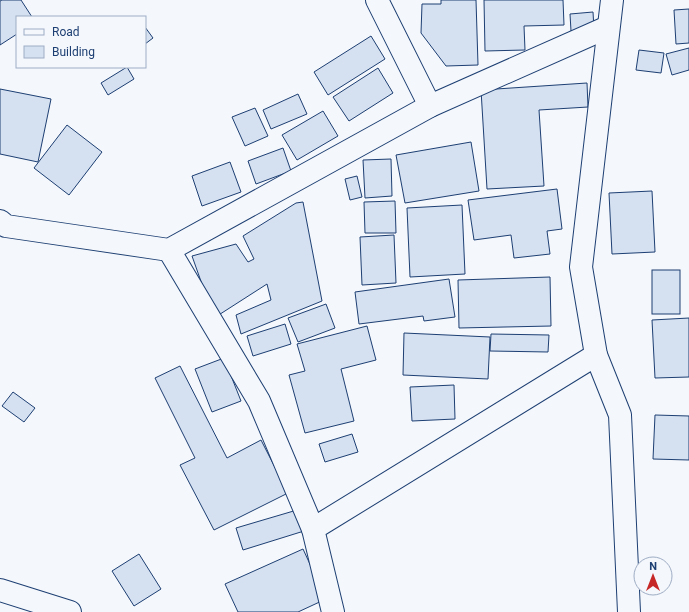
<svg xmlns="http://www.w3.org/2000/svg" width="689" height="612" viewBox="0 0 689 612" font-family="Roboto,sans-serif">
  <style>
    .building { fill: #d5e0f0; stroke: #1d3f73 }
    .lines { fill: none; stroke-linecap: round; stroke-linejoin: round }
    .street-casing { stroke: #1d3f73; stroke-width: 24 }
    .street { stroke: #f4f7fb; stroke-width: 22 }
  </style>
  <rect width="100%" height="100%" fill="#f4f7fb"/>
  <g class="building">
    <path d="M2 0H21L32 17H17V34L0 45V1Z"/>
    <path d="M441 0H476L478 65 446 66 421 33 422 4H441Z"/>
    <path d="M484 0H563L564 25 524 26 525 50 485 51Z"/>
    <path d="M689 9V43L676 44 674 10Z"/>
    <path d="M593 12 594 29 571 31 570 14Z"/>
    <path d="M145 27 153 38 145 44Z"/>
    <path d="M371 36 385 59 328 95 314 72Z"/>
    <path d="M689 48V70L672 75 666 54Z"/>
    <path d="M639 50 664 53 661 73 636 70Z"/>
    <path d="M127 67 134 79 108 95 101 83Z"/>
    <path d="M378 68 393 93 349 121 333 97Z"/>
    <path d="M587 83 588 107 539 110 544 186 487 189 481 90Z"/>
    <path d="M0 89 51 99 38 162 0 154Z"/>
    <path d="M298 94 307 114 271 129 263 110Z"/>
    <path d="M255 108 268 136 245 146 232 117Z"/>
    <path d="M323 111 338 136 297 160 282 135Z"/>
    <path d="M67 125 102 152 69 195 34 168Z"/>
    <path d="M471 142 479 191 405 203 396 155Z"/>
    <path d="M283 148 291 171 256 184 248 161Z"/>
    <path d="M391 159 392 196 365 198 363 160Z"/>
    <path d="M230 162 241 192 202 206 192 176Z"/>
    <path d="M357 176 362 197 350 200 345 179Z"/>
    <path d="M557 189 562 229 547 231 550 254 514 258 511 235 474 240 468 200Z"/>
    <path d="M652 191 655 252 612 254 609 193Z"/>
    <path d="M395 201 396 233H365L364 202Z"/>
    <path d="M303 202 322 301 241 334 236 315 271 300 267 284 214 318 192 256 236 244 248 262 254 259 243 236 296 203Z"/>
    <path d="M462 205 465 274 410 277 407 208Z"/>
    <path d="M394 235 396 283 362 285 360 237Z"/>
    <rect x="652" y="270" width="28" height="44"/>
    <path d="M550 277 551 326 459 328 458 280Z"/>
    <path d="M449 279 455 317 424 321 423 316 359 324 355 292Z"/>
    <path d="M326 304 335 328 298 342 288 318Z"/>
    <path d="M689 318V377L655 378 652 320Z"/>
    <path d="M285 324 291 344 253 356 247 336Z"/>
    <path d="M367 326 376 360 341 369 354 421 305 433 289 375 305 371 297 344Z"/>
    <path d="M404 333 490 337 488 379 403 375Z"/>
    <path d="M491 334 549 335 548 352 490 351Z"/>
    <path d="M224 358 241 401 212 412 195 369Z"/>
    <path d="M180 366 227 458 261 440 288 493 214 530 180 465 195 458 155 378Z"/>
    <path d="M454 385 455 419 412 421 410 387Z"/>
    <path d="M13 392 35 408 24 422 2 406Z"/>
    <path d="M655 415 689 416V460L653 459Z"/>
    <path d="M352 434 358 452 325 462 319 444Z"/>
    <path d="M297 510 304 531 243 550 236 528Z"/>
    <path d="M303 549 326 599 298 612H238L225 584Z"/>
    <path d="M139 554 161 589 134 606 112 571Z"/>
  </g>
  <g class="lines">
    <g class="street-casing">
      <g id="street">
        <path d="M377 0 430 106"/>
        <path d="M612 0 581 267 596 355 620 415 629 612"/>
        <path d="M0 221 6 226 169 250 430 106 608 27"/>
        <path d="M169 250 259 401 313 529"/>
        <path d="M0 590 70 612"/>
        <path d="M333 612 313 529 596 355"/>
      </g>
    </g>
    <use href="#street" class="street"/>
  </g>
  <rect x="16" y="16" width="130" height="52" fill="#f4f7fb" stroke="#9eadc5"/>
  <rect x="24" y="29" width="20" height="6" fill="#f4f7fb" stroke="#9eadc5"/>
  <text x="52" y="36" font-size="12" fill="#1d3f73">Road</text>
  <rect x="24" y="46" width="20" height="12" fill="#d5e0f0" stroke="#9eadc5"/>
  <text x="52" y="56" font-size="12" fill="#1d3f73">Building</text>
  <g transform="translate(653 576)"><circle r="19" fill="#f4f7fb" stroke="#9eadc5"/>
  <path d="M0-3L7 15L0 10L-7 15Z" fill="#c62828"/>
  <text y="-6" font-size="11" font-weight="bold" text-anchor="middle" fill="#1d3f73">N</text>
  </g>
</svg>
